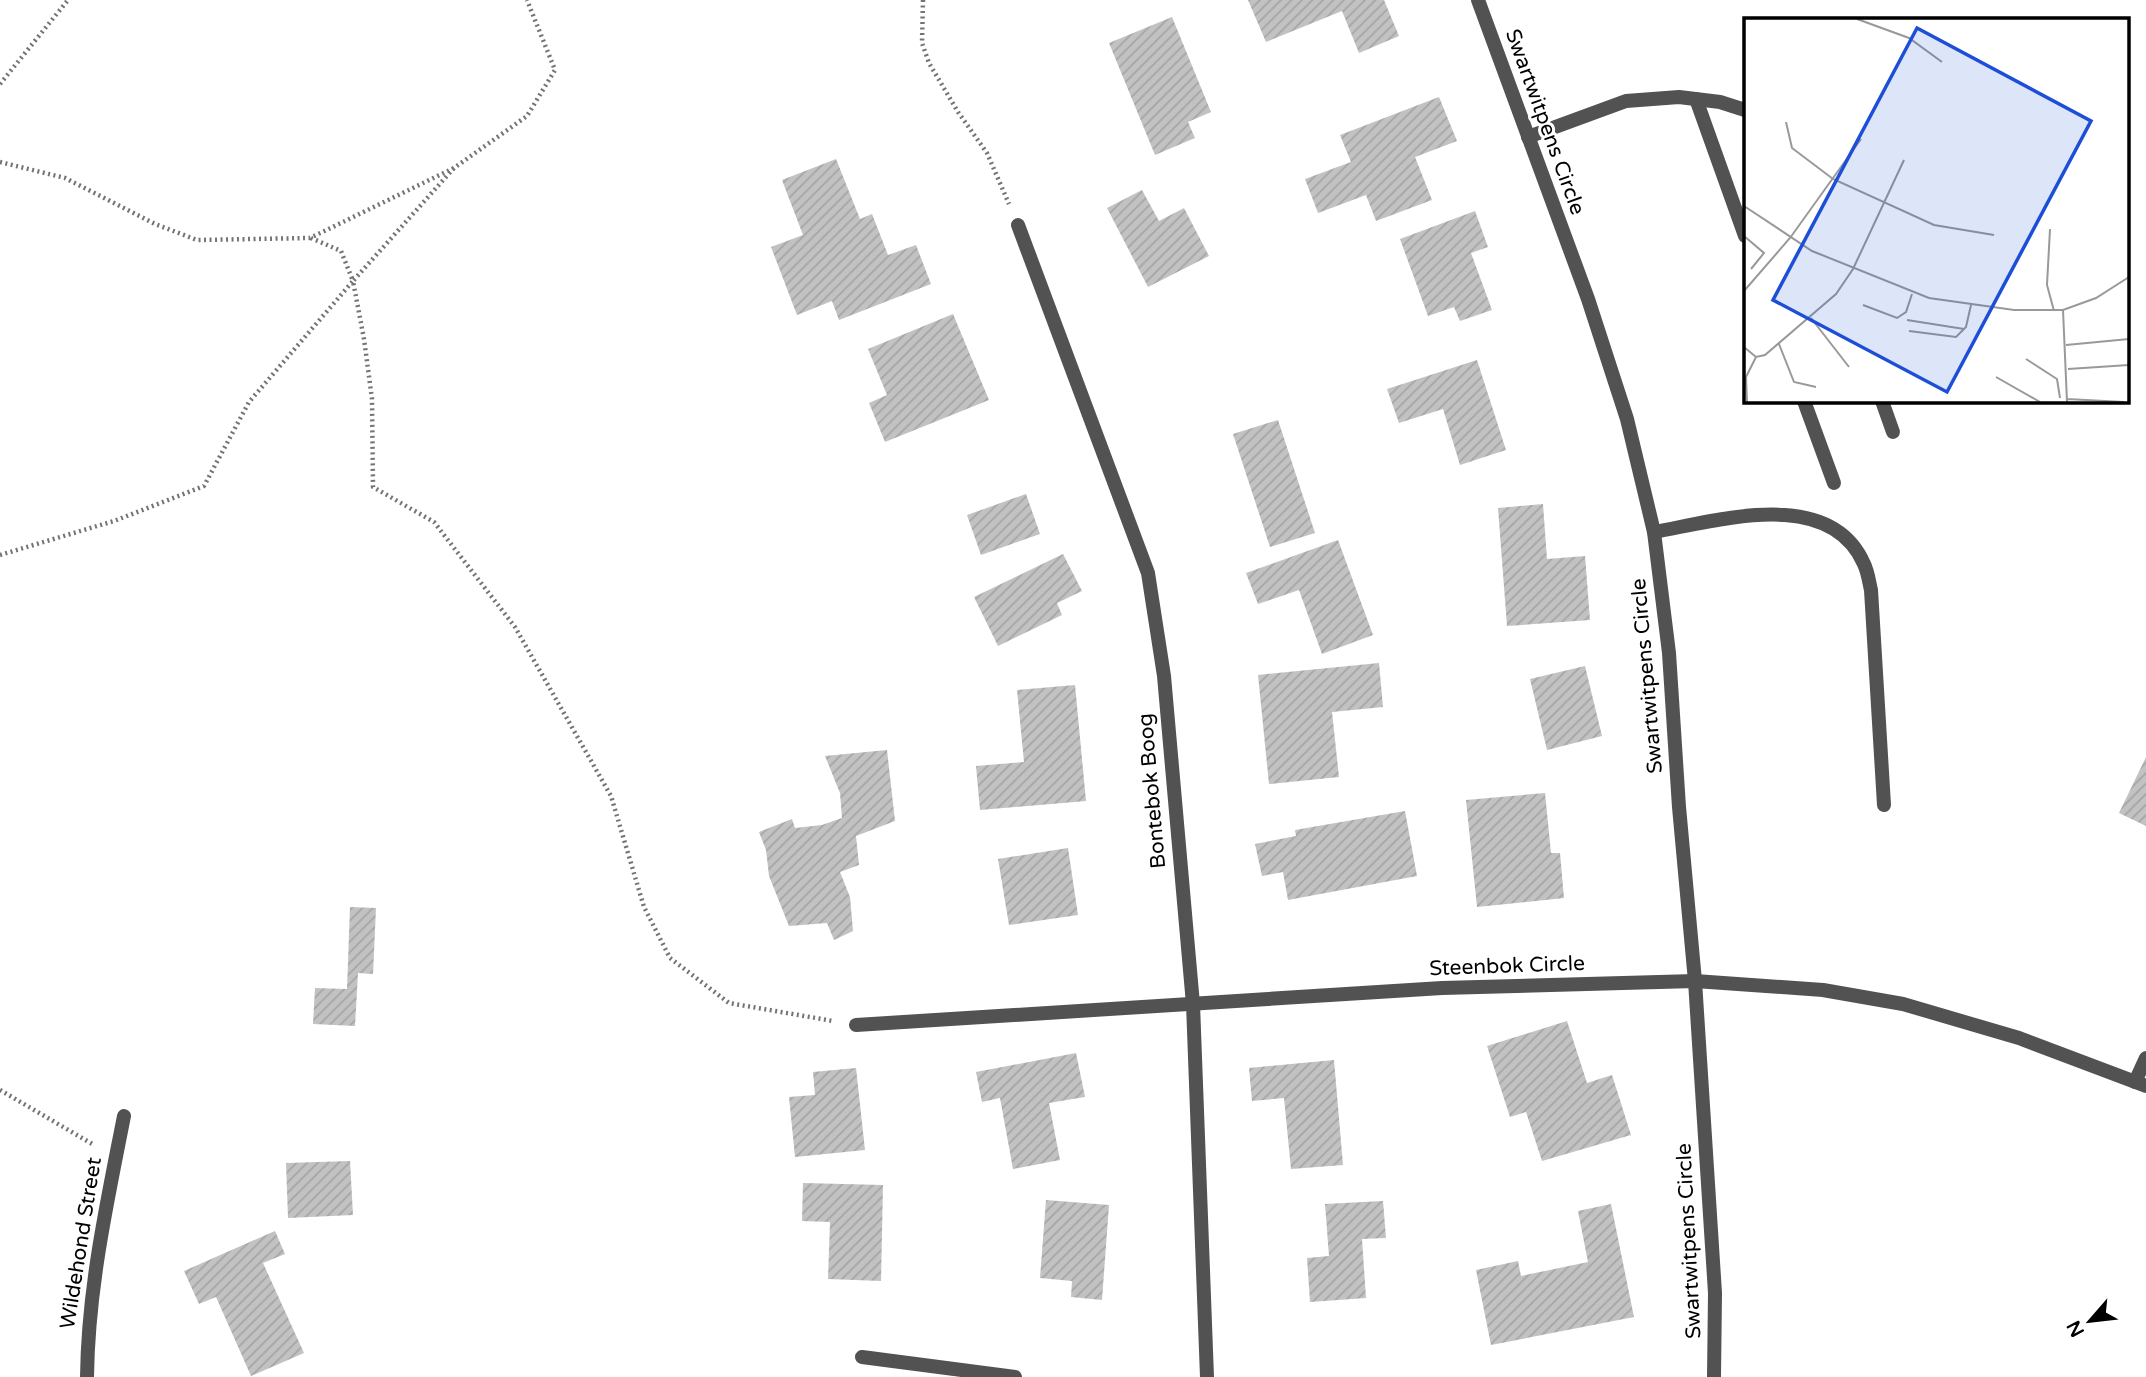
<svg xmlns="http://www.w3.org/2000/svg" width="2146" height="1377" viewBox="0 0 2146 1377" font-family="'Varela Round',sans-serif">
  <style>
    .building { fill: url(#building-hatch) }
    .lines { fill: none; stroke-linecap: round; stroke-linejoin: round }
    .path { stroke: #747474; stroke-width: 4.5; stroke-dasharray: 2 3.5; stroke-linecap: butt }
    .service { stroke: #525252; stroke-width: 14 }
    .minor { stroke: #525252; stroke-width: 14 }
    .labels { text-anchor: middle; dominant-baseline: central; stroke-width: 6; stroke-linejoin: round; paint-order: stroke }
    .street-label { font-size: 21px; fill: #000; stroke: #fff }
    .inset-road { fill: none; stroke: #999; stroke-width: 2 }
    .view { fill: #1d4ed8; fill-opacity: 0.15; stroke: #1d4ed8; stroke-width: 3.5 }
    .inset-edge { fill: none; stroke: #000; stroke-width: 3.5 }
  </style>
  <defs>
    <pattern id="building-hatch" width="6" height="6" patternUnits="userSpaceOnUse" patternTransform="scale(1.75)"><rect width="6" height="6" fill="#c2c2c2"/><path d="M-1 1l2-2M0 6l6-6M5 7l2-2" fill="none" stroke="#a5a5a5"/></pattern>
  </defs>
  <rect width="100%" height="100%" fill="#fff"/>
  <g class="building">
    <path d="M1248 0H1384L1399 36 1359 53 1342 11 1266 42Z"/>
    <path d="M1172 17 1211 112 1188 122 1195 138 1155 155 1109 43Z"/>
    <path d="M1439 97 1457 141 1415 157 1432 200 1376 221 1366 195 1318 213 1305 179 1351 162 1340 135Z"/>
    <path d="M836 159 860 219 872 214 888 255 916 245 931 284 839 320 832 301 797 315 771 247 803 235 782 180Z"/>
    <path d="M1142 190 1159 221 1184 208 1209 256 1148 287 1107 208Z"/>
    <path d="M1475 211 1488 247 1471 253 1492 310 1460 321 1454 307 1428 316 1400 239Z"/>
    <path d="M953 314 989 400 885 442 869 403 887 395 868 349Z"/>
    <path d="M1477 360 1506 450 1460 465 1443 409 1399 423 1387 389Z"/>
    <path d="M1278 420 1315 533 1270 547 1233 434Z"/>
    <path d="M1026 494 1040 534 981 555 967 515Z"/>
    <path d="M1543 504 1547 559 1585 556 1590 620 1507 626 1498 508Z"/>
    <path d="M1338 540 1373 635 1322 654 1299 590 1258 604 1246 573Z"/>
    <path d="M1063 554 1082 591 1057 603 1062 615 998 646 974 597Z"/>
    <path d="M1379 663 1383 707 1332 712 1339 777 1269 784 1258 675Z"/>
    <path d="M1585 666 1602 736 1547 750 1530 679Z"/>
    <path d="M1075 685 1086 801 980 810 976 766 1024 762 1017 690Z"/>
    <path d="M887 750 895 821 856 836 859 865 840 872 850 897 853 931 834 940 827 923 789 926 769 876 766 850 759 832 792 819 795 828 822 825 842 818 840 793 825 756Z"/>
    <path d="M2146 757V826L2119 813Z"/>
    <path d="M1545 793 1551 853H1560L1564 898 1477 907 1466 800Z"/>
    <path d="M1405 811 1417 876 1288 900 1283 872 1262 876 1255 844 1296 836 1295 830Z"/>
    <path d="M1068 848 1078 915 1009 925 998 859Z"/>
    <path d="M350 907 376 908 373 974 358 973 355 1026 313 1024 315 988 347 989Z"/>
    <path d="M1567 1021 1587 1083 1612 1075 1631 1135 1542 1161 1526 1112 1510 1117 1487 1046Z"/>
    <path d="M1076 1053 1085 1097 1049 1103 1060 1160 1013 1169 1000 1098 982 1102 976 1072Z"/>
    <path d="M1334 1060 1343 1165 1291 1169 1284 1098 1252 1101 1249 1068Z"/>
    <path d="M856 1068 865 1150 795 1157 789 1097 815 1095 813 1072Z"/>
    <path d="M350 1161 353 1215 288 1218 286 1163Z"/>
    <path d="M803 1183 883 1185 881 1281 828 1279 830 1222 802 1221Z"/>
    <path d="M1046 1200 1109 1205 1102 1300 1071 1297 1072 1281 1040 1278Z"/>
    <path d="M1383 1201 1386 1238 1362 1239 1366 1298 1310 1302 1307 1258 1329 1256 1325 1204Z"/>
    <path d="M1611 1204 1634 1317 1491 1345 1476 1270 1518 1261 1521 1276 1588 1262 1578 1211Z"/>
    <path d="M275 1231 285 1254 263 1263 304 1353 251 1376 216 1297 199 1304 184 1271Z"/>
  </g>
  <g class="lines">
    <g class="path">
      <path d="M923 0 922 43 929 63 958 112 987 153 1009 204"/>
      <path d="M0 84 68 0"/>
      <path d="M0 162 65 178 155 224 197 240 310 238 454 168 527 116 555 70 527 0"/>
      <path d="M454 168 353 281 364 339 372 399 373 487 434 522 515 627 611 796 644 907 670 958 729 1003 833 1021"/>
      <path d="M0 555 114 521 204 486 249 402 353 281 341 251 311 238"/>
      <path d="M0 1090 94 1145"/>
    </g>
    <g class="service">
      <path d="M1654 532C1717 521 1830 486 1864 564 1868 572 1869 582 1871 590L1884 805"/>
      <path d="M2135 1082 2146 1058"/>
    </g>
    <g class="minor">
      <path d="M1478 0 1588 299 1627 419 1654 532 1669 653 1679 807 1695 981 1715 1293 1714 1377"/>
      <path d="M1696 99 1745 236"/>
      <path d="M1528 137 1626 101 1679 97 1720 102 1745 110"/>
      <path d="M1018 225 1148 573 1164 676 1193 1004 1207 1377"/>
      <path d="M1804 401 1834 483"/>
      <path d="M1882 401 1893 432"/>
      <path d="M856 1025 1442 988 1695 981 1823 990 1903 1004 2019 1038 2146 1086"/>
      <path d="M862 1357 1015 1377"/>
      <path d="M87 1377C88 1288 107 1203 124 1116"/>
    </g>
  </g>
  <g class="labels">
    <g class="street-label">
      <text transform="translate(1545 122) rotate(70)">Swartwitpens Circle</text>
      <text transform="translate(1647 676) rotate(-95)">Swartwitpens Circle</text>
      <text transform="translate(1152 791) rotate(-95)">Bontebok Boog</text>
      <text transform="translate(1507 966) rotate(-2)">Steenbok Circle</text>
      <text transform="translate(1689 1241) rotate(-93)">Swartwitpens Circle</text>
      <text transform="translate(81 1243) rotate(-81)">Wildehond Street</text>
    </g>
  </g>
  <g transform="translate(1744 18)">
    <rect width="385" height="385" fill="#fff"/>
    <path class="inset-road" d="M113 1 165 20 198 44M42 104 48 130 89 161 190 207 250 217M0 188 68 233 185 280 270 292H319L352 280 385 259M306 211 303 267 310 293M0 218 20 235 7 251M0 273 46 220 117 121M119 287 153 300 162 294 168 276M319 292 323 384M67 300 105 349M163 302 220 311M165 313 212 319 222 309 227 287M35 326 50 364 72 369M322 327 385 321M0 329 12 339 21 337 92 276 109 251 160 142M282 341 313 361 316 380M324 351 385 347M252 359 296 384M323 381 380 384M3 384 2 359 12 339"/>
    <path class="view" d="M173 10 347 103 203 374 29 282Z"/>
    <rect width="385" height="385" class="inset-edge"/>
  </g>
  <g transform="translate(2090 1321) rotate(242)" stroke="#ffffff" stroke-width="5" paint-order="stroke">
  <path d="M0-5L12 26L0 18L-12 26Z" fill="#000000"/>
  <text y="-10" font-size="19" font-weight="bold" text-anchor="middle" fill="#000000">N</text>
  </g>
</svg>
